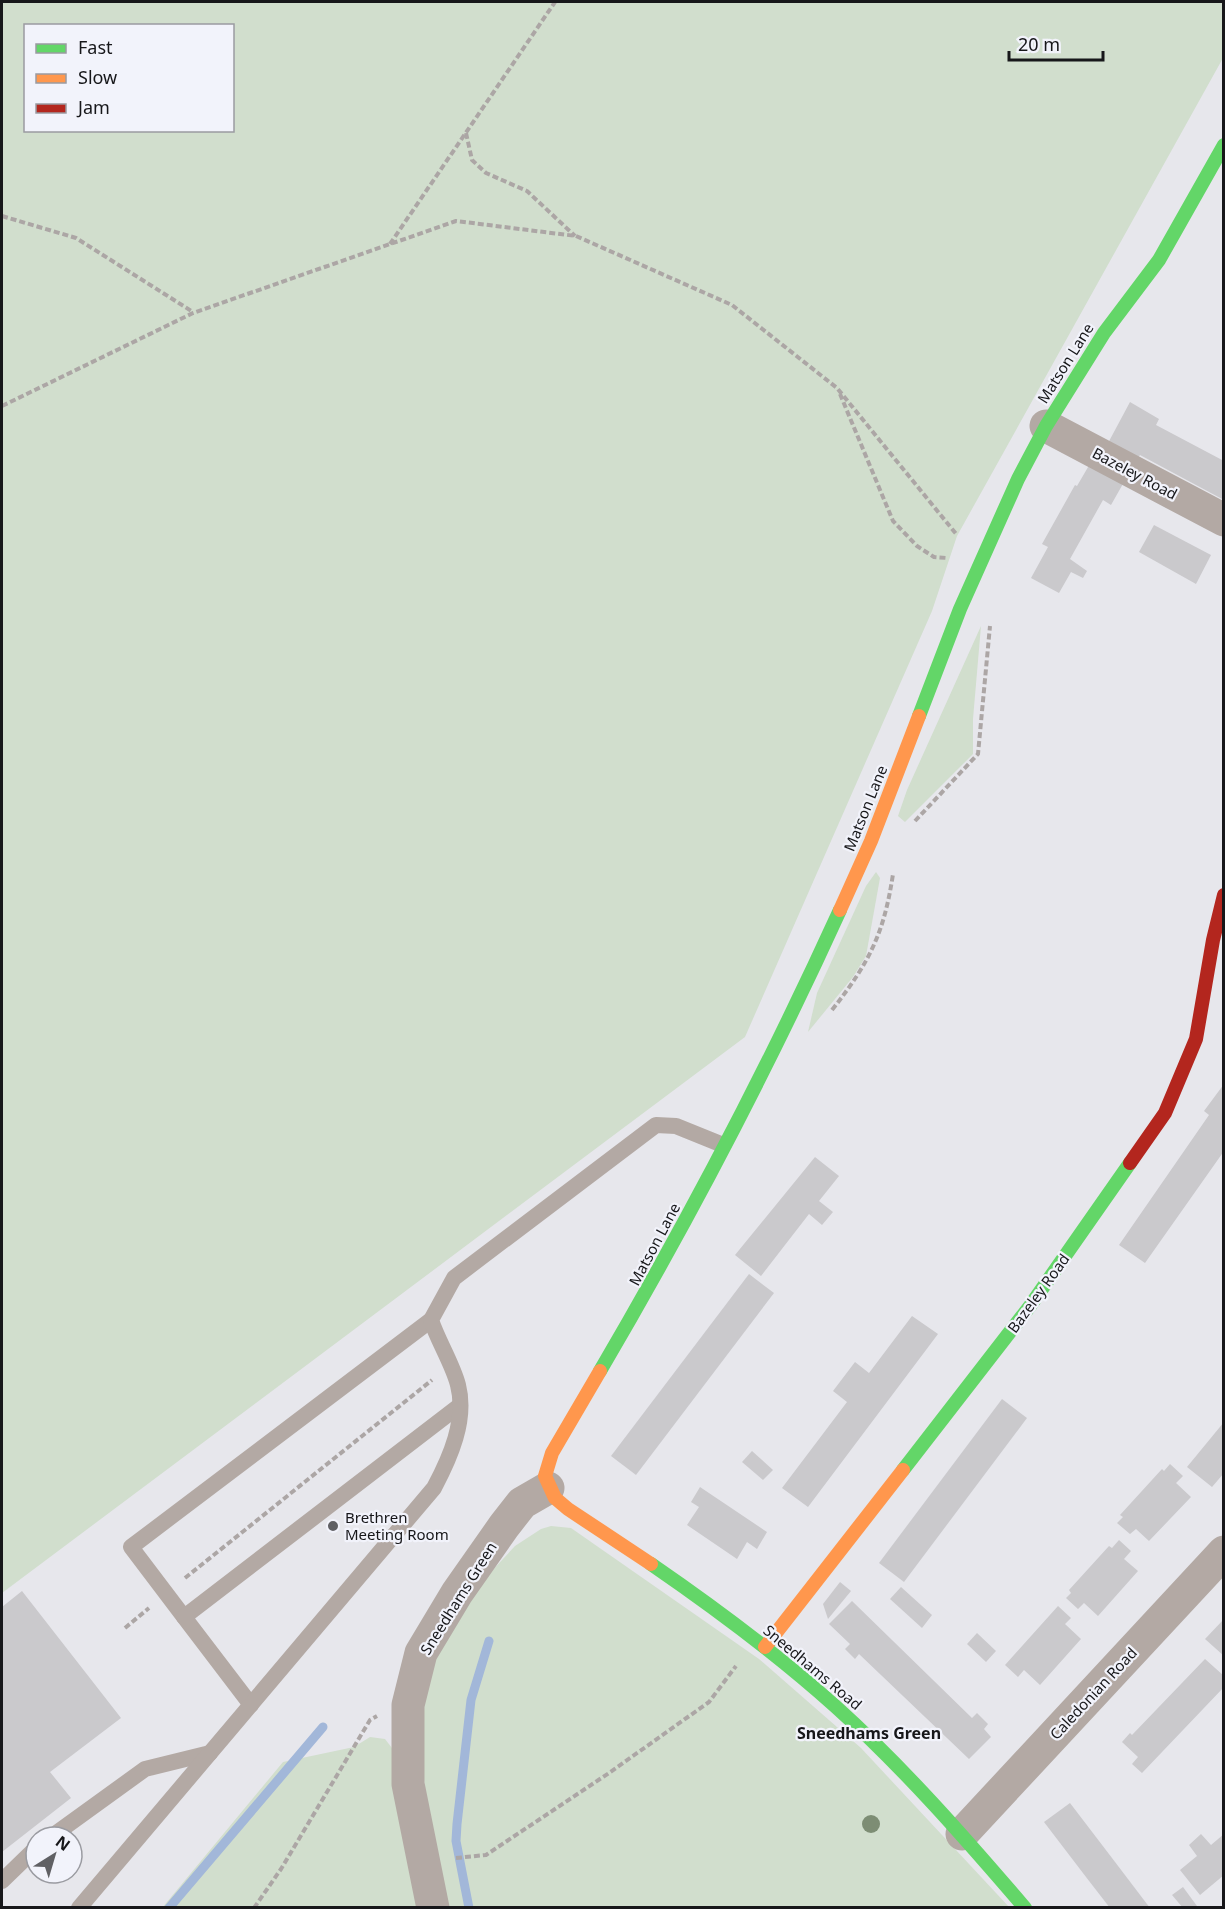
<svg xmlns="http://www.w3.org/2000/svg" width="1225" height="1909" viewBox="0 0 1225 1909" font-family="'Noto Sans',sans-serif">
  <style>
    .green { fill: #d1decd; fill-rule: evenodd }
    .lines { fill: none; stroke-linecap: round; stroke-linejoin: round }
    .stream { stroke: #a2b7d9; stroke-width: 9 }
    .building { fill: #cac9cc }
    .path { stroke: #aca6a5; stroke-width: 4; stroke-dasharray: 6 3; stroke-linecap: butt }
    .lane { stroke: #b3a9a4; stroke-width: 16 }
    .street { stroke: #b3a9a4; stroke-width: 33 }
    .fast { stroke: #63d668; stroke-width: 14 }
    .slow { stroke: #ff974d; stroke-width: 14 }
    .jam { stroke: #b3261e; stroke-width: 14 }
    .tree { fill: #7d8d74 }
    .poi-dot { fill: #606064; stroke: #f2f3fb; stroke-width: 2 }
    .labels { text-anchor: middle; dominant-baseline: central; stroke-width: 4.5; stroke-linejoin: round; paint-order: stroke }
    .street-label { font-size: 15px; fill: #17171a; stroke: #f2f3fb }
    .poi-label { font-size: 15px; fill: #17171a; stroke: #f2f3fb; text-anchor: start }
    .neighbourhood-label { font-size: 16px; font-weight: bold; fill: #17171a; stroke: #f2f3fb }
  </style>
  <rect width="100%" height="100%" fill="#e7e7ec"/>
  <g class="green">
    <path d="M2 2H1224L1223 58 957 536 932 611 745 1037 2 1593ZM26 26H232V130H26Z"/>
    <path d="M981 626 973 719V754L905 822 898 816 907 790Z"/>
    <path d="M876 872 880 878 866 956 853 977 808 1032 817 993 866 886Z"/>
    <path d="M551 1526 571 1528 759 1659 861 1748 1010 1908H436L416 1694 475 1589 515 1546 541 1529Z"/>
    <path d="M370 1737 385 1739 392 1748 421 1907 162 1908 283 1762 354 1747Z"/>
  </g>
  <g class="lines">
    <g class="stream">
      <path d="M169 1908 323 1727"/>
      <path d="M469 1908 456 1841 457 1824 471 1700 489 1641"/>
    </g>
  </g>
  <g class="building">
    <path d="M1130 402 1159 419 1156 425 1224 461V500L1140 455 1136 461 1107 445Z"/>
    <path d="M1091 462 1124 482 1111 505 1103 500 1070 559 1087 571 1083 578 1071 572 1059 593 1031 578 1048 547 1042 544 1075 485 1077 486Z"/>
    <path d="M1154 525 1211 555 1196 584 1139 552Z"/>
    <path d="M1224 1084V1151L1145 1263 1119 1245 1209 1115 1204 1111Z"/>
    <path d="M815 1157 839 1176 819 1201 833 1212 822 1225 809 1214 761 1276 735 1255Z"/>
    <path d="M749 1274 774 1293 636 1475 611 1456Z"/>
    <path d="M912 1316 938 1334 808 1507 782 1488 847 1402 833 1391 855 1362 869 1373Z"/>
    <path d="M1002 1399 1027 1418 904 1582 879 1563Z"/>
    <path d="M1224 1422V1473L1212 1487 1187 1467Z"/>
    <path d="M752 1451 773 1470 763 1480 742 1462Z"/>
    <path d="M1170 1464 1183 1476 1176 1483 1191 1497 1149 1541 1136 1529 1130 1534 1117 1523 1123 1517 1120 1515 1162 1469 1164 1471Z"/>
    <path d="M700 1487 767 1532 757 1549 747 1542 737 1559 687 1525 699 1507 691 1502Z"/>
    <path d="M1119 1540 1131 1551 1124 1559 1138 1571 1098 1616 1084 1603 1078 1609 1066 1598 1071 1593 1069 1590 1109 1546 1112 1548Z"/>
    <path d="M840 1582 851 1591 828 1619 823 1604Z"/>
    <path d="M901 1587 932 1615 922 1628 890 1599Z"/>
    <path d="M22 1591 121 1718 50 1772 71 1798 2 1852V1607Z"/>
    <path d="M852 1601 972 1718 977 1713 988 1724 984 1729 991 1737 969 1759 859 1654 855 1659 845 1649 850 1644 829 1624Z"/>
    <path d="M1058 1606 1071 1618 1065 1624 1081 1639 1040 1685 1024 1670 1018 1677 1005 1665Z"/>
    <path d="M1224 1619V1656L1205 1639Z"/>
    <path d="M977 1633 996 1651 986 1662 967 1644Z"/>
    <path d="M1205 1659 1224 1676V1687L1142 1773 1132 1764 1138 1757 1122 1742 1130 1733 1132 1735Z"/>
    <path d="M1070 1803 1112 1858 1150 1908H1110L1086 1877 1044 1822Z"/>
    <path d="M1201 1834 1211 1845 1224 1834V1875L1200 1895 1180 1870 1197 1856 1189 1845Z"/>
    <path d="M1183 1887 1197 1906 1195 1908H1183L1172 1895Z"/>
  </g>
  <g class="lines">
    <g class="path">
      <path d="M466 133 472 160 486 173 527 191 575 236"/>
      <path d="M2 216 76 238 193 312"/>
      <path d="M390 244 555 2"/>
      <path d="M840 394 893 521 917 546 934 557 947 558"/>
      <path d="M2 406 193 313 456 221 576 236 732 305 837 388 957 535"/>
      <path d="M915 821 978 754 990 626"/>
      <path d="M832 1010C869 963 884 934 893 874"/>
      <path d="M185 1578 432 1380"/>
      <path d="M125 1628 149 1608"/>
      <path d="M456 1858 486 1855 609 1773 709 1702 736 1666"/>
      <path d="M254 1908 281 1869 370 1720 377 1716"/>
    </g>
    <g class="lane">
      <path d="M184 1617 131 1547 431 1320"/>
      <path d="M251 1705 184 1617 459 1406"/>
      <path d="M51 1837 145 1769 210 1753"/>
      <path d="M2 1881 36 1848"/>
      <path d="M79 1908 434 1488C450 1458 467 1420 458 1385 453 1365 438 1341 431 1320L454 1278 656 1125 676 1126 723 1145"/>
    </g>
    <g class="street">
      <path d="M1046 426 1224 520"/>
      <path d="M962 1834 1224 1552"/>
      <path d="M433 1908 408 1784V1705L421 1653 457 1593 504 1526 522 1503 548 1488"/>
    </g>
    <g class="fast">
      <path d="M919 716 960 609 1018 479 1046 426 1104 333 1159 260 1224 145"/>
      <path d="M600 1371C688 1221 768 1068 840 910"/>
      <path d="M903 1470 1030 1306 1130 1163"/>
      <path d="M651 1564C715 1608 777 1654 835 1706 904 1768 965 1838 1025 1908"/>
    </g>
    <g class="slow">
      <path d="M840 910 871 841 919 716"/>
      <path d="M600 1371 552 1453 545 1476 555 1498 568 1509 651 1564"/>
      <path d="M765 1647 903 1470"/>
    </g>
    <path class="jam" d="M1130 1163 1165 1113 1196 1039 1213 940 1224 895"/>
  </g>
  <circle class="tree" cx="871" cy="1824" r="9"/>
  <circle class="poi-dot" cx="333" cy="1526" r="6"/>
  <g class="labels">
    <g class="street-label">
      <text transform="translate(1065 363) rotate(-58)">Matson Lane</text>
      <text transform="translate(1135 473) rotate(28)">Bazeley Road</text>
      <text transform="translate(865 808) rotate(-68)">Matson Lane</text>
      <text transform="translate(654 1244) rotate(-62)">Matson Lane</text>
      <text transform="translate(1038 1293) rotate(-54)">Bazeley Road</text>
      <text transform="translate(458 1598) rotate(-58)">Sneedhams Green</text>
      <text transform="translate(813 1667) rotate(40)">Sneedhams Road</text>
      <text transform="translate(1093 1693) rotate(-47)">Caledonian Road</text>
    </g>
    <g class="poi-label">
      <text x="345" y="1517">Brethren<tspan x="345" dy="17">Meeting Room</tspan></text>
    </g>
    <g class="neighbourhood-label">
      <text x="869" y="1733">Sneedhams Green</text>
    </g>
  </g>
  <rect width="1225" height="1909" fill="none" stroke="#17171a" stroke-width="6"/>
  <rect x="24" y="24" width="210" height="108" fill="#f2f3fb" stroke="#9a9ba1" stroke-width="1.5"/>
  <rect x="36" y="44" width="30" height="9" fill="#63d668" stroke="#9a9ba1" stroke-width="1.5"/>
  <text x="78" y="54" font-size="18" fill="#17171a">Fast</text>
  <rect x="36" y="74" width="30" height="9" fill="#ff974d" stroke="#9a9ba1" stroke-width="1.5"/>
  <text x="78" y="84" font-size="18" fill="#17171a">Slow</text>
  <rect x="36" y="104" width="30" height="9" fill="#b3261e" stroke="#9a9ba1" stroke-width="1.5"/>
  <text x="78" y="114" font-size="18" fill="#17171a">Jam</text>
  <g transform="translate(54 1855) rotate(37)"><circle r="28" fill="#f2f3fb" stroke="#9a9ba1" stroke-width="1.5"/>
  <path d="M0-4.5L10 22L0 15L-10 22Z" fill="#606064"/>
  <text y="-9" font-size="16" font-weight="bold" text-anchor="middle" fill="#17171a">N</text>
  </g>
  <path d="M1009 51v9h94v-9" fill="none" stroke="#17171a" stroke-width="3"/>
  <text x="1018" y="51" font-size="18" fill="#17171a" stroke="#f2f3fb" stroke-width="4.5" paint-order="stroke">20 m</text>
</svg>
